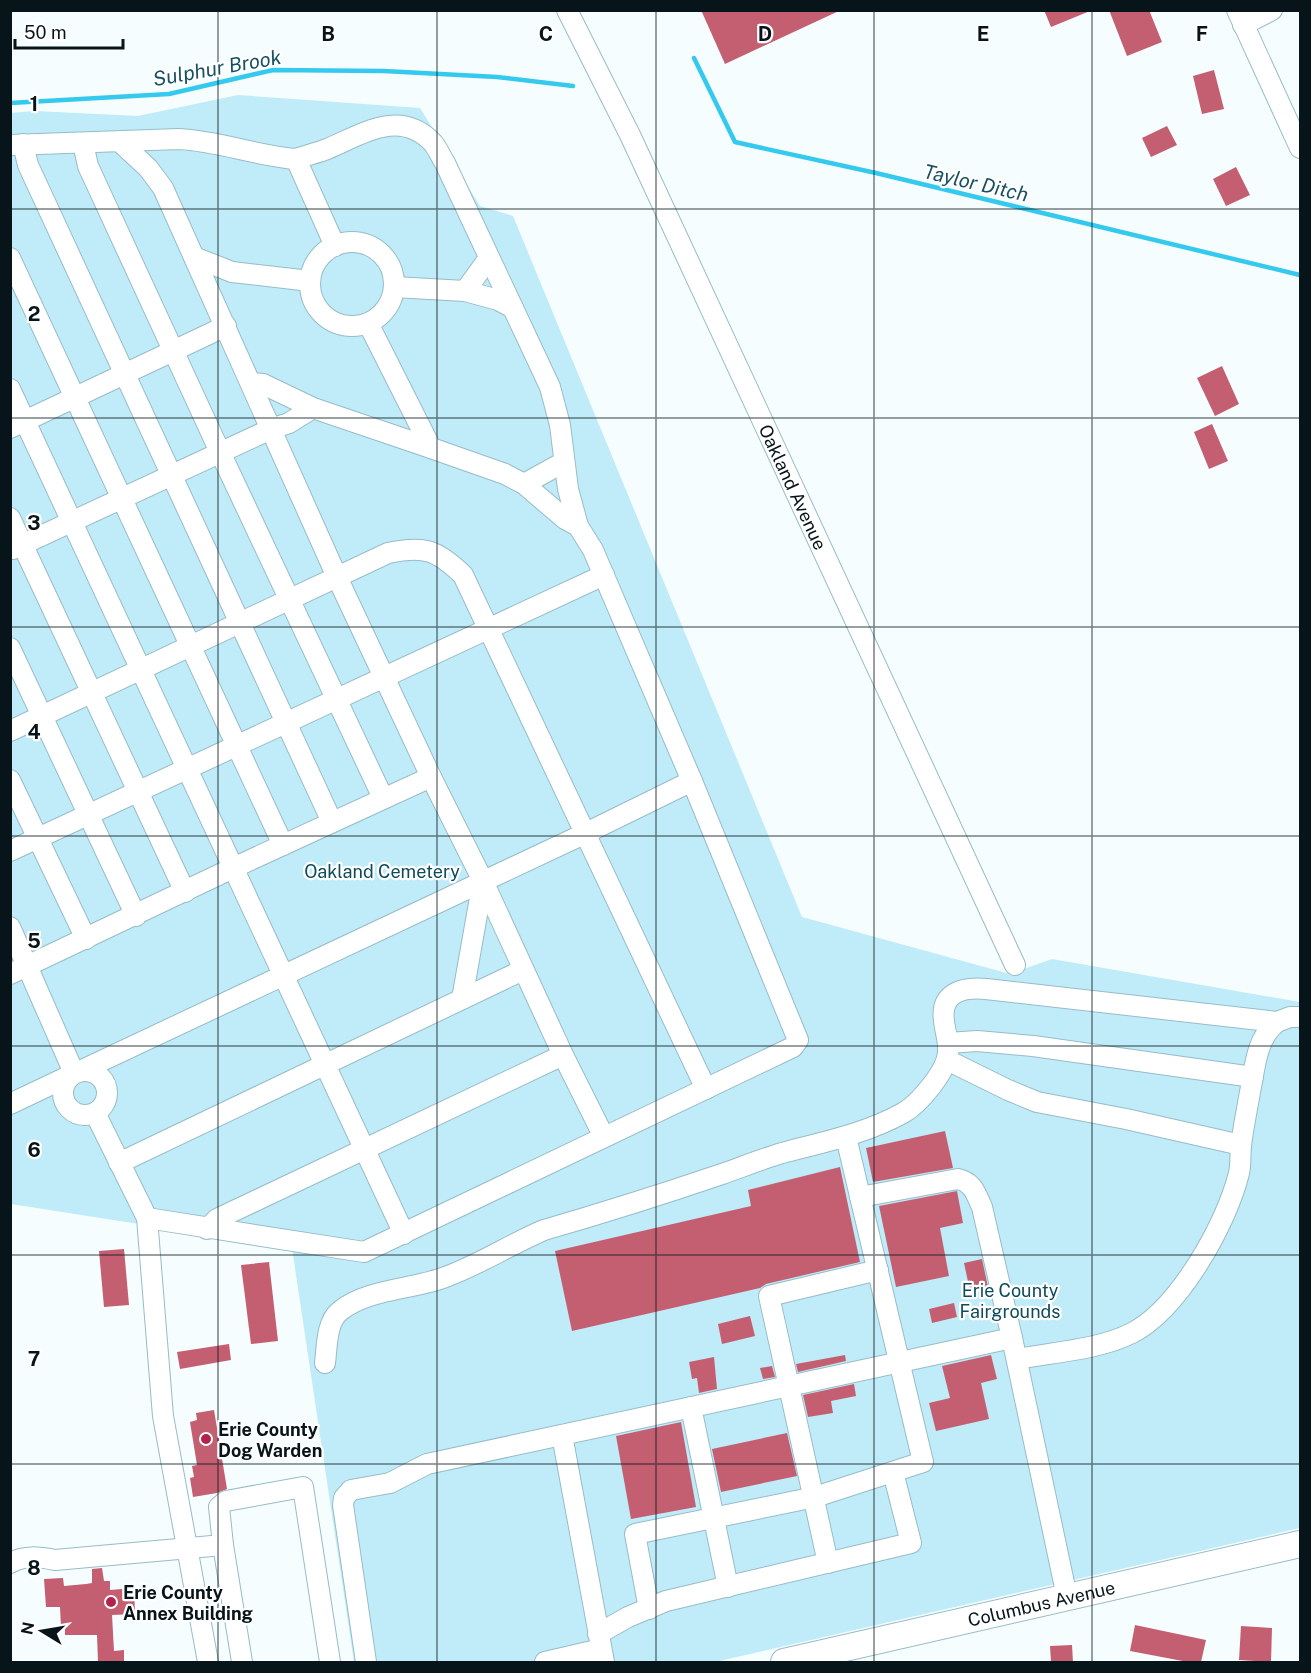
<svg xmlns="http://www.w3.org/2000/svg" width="1311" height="1673" viewBox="0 0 1311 1673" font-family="'Public Sans',sans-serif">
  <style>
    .green { fill: #c0ebf9 }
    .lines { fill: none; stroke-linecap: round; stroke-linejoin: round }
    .stream { stroke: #35c9ee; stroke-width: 4.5 }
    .building { fill: #c45f71 }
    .minor-casing { stroke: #97bcc8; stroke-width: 22 }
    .major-casing { stroke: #97bcc8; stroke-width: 28 }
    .minor { stroke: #fff; stroke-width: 20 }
    .major { stroke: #fff; stroke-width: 26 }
    .grid { fill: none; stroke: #07151a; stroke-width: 1.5; stroke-opacity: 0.55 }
    .poi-dot { fill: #b3224c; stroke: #fff; stroke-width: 2 }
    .labels { text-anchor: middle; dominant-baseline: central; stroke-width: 4.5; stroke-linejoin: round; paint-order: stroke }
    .street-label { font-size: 18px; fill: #07151a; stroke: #fff }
    .park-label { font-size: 18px; fill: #0e4b5b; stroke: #fff }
    .poi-label { font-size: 18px; font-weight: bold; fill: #07151a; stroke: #fff; text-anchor: start }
    .water-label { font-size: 20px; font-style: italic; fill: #175161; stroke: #fff }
    .grid-label { font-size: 20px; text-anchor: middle; font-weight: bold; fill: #07151a; stroke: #fff; stroke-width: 4.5; stroke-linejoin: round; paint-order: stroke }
  </style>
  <rect width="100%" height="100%" fill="#f5fdff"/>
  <path class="green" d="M238 95 420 108 480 206 513 216 802 917 1010 974 1052 959 1300 1002V1528L715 1662H354L292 1248 11 1204 10 113 35 111 138 116Z"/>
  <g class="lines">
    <g class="stream">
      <path d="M694 58 735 142 876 173 1300 275"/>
      <path d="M10 103 169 94 273 70 384 71 497 77 573 86"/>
    </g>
  </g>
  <g class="building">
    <path d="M701 10H841L725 64Z"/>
    <path d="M1044 10H1090V11L1051 27Z"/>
    <path d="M1109 10H1149L1162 42 1127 56Z"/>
    <path d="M1214 70 1224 109 1202 114 1193 76Z"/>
    <path d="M1167 126 1177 145 1151 157 1142 138Z"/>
    <path d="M1236 167 1250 195 1226 206 1213 179Z"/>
    <path d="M1222 366 1239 404 1215 416 1197 378Z"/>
    <path d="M1212 424 1228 461 1209 469 1194 432Z"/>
    <path d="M945 1131 953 1168 873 1182 866 1148Z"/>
    <path d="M840 1167 860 1262 766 1284 760 1288 572 1331 555 1251 751 1206 748 1190Z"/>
    <path d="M957 1191 963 1223 940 1228 949 1276 896 1287 879 1206Z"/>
    <path d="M124 1249 129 1305 104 1307 99 1251Z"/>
    <path d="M982 1259 988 1287 970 1291 964 1263Z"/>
    <path d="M269 1262 278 1341 251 1344 241 1265Z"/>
    <path d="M954 1303 957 1317 932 1323 929 1309Z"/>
    <path d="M750 1316 755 1336 722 1344 718 1324Z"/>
    <path d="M229 1344 231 1360 180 1369 177 1352Z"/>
    <path d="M845 1355 846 1361 798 1372 796 1364Z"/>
    <path d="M991 1355 997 1379 981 1383 989 1419 936 1431 929 1403 950 1398 942 1366Z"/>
    <path d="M714 1357 717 1389 699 1393 697 1378 692 1379 689 1362Z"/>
    <path d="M772 1366 775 1377 763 1379 760 1368Z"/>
    <path d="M854 1384 856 1396 831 1401 833 1413 808 1417 803 1395Z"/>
    <path d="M214 1410 227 1489 217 1493 193 1497 190 1478 194 1477 192 1466 197 1465 190 1422 197 1420 196 1413Z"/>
    <path d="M681 1422 696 1507 631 1519 616 1436Z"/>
    <path d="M787 1433 797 1476 721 1492 712 1449Z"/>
    <path d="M102 1568 104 1581H110V1590L134 1588 135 1614 112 1615 114 1651 124 1650V1662H98L97 1635H65V1627H61L60 1607H46L44 1579 63 1578 64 1586 86 1584 92 1583V1569Z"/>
    <path d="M1135 1625 1206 1640 1201 1662H1188L1130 1651Z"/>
    <path d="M1241 1626 1272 1628 1271 1662 1239 1660Z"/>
    <path d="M1072 1645 1073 1662H1051L1050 1646Z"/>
  </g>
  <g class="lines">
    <g class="minor-casing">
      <g id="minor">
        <path id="s1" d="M567 10 630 135 1015 965"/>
        <path d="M1237 10 1300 148"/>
        <path d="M1243 25 1272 10"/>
        <path d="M120 142 148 168 163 188 337 577 431 777 483 881 563 1055 604 1137"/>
        <path d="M83 143 88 166 220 452 383 798"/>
        <path d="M23 144 28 165 332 822"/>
        <path d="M10 145 179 139C219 141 257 156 296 159L335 246"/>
        <circle cx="352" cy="284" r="42"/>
        <path d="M194 257 232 272 310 281"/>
        <path d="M10 258 283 845"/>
        <path d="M394 287 465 291 489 258"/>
        <path d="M465 291 498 300 513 308"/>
        <path d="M368 323 431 448 505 474 524 484 564 462"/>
        <path d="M251 383 263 384 313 408 431 448"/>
        <path d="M10 389 404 1234"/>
        <path d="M10 428 226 326"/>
        <path d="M524 484 565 519 578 526"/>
        <path d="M10 518 185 892"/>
        <path d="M13 549 271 429 289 423 313 408"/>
        <path d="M10 648 136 916"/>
        <path d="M10 731 388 553C424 545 437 550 463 575L706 1089"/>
        <path d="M10 780 86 939"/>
        <path d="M10 851 604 575"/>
        <path d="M10 927 74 1073"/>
        <path d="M10 974 233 868 431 777"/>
        <path d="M462 999 483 881"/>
        <path d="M948 1043 977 1041 1033 1046 1253 1077"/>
        <path d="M947 1060 1008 1090 1037 1102 1126 1119 1241 1145"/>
        <circle cx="85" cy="1093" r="22"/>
        <path d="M78 1072 586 833 692 781"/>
        <path d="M10 1104 71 1075"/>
        <path d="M95 1113 147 1218 364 1252 793 1047 798 1040 692 781 593 550 578 526 568 489 560 425 550 387 445 163C441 157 438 149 433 143 400 108 363 134 327 149 317 153 307 155 296 159"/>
        <path d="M119 1163 523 970"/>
        <path d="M860 1197 958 1179C973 1182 976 1194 982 1207L1012 1338 1067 1597"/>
        <path d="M147 1218 163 1416 208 1662"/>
        <path d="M207 1229 217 1219 563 1055"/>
        <path d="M1017 1359C1054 1352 1098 1350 1132 1333 1179 1309 1227 1223 1239 1173 1241 1165 1240 1155 1241 1146 1243 1128 1247 1110 1250 1092 1255 1068 1256 1038 1277 1022"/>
        <path d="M325 1363C327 1348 326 1322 340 1311 369 1288 414 1290 448 1276 482 1263 511 1244 544 1230 603 1213 663 1194 722 1174 742 1167 762 1159 782 1153 823 1142 865 1134 903 1113 919 1104 947 1071 948 1052 949 1042 945 1031 944 1021 940 992 963 987 986 989L1277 1022 1290 1017H1300"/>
        <path d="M691 1407 728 1587"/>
        <path d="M562 1435 604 1662"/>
        <path d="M10 1563C25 1555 39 1557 55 1560L223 1545"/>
        <path d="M828 1563 769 1296 878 1270"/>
        <path d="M649 1609 635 1534 815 1497 923 1462 846 1137"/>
        <path d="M598 1634 628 1617 666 1601 911 1543 893 1472"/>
        <path d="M242 1662 223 1545 219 1507 226 1501 303 1487 330 1662"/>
        <path d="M366 1662 343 1505 344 1498 351 1490 390 1483 427 1464 1012 1338"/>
        <path d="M545 1662 601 1649"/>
      </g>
    </g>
    <g class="major-casing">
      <g id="major">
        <path id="s2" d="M784 1662 1300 1544"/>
      </g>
    </g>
    <use href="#minor" class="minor"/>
    <use href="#major" class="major"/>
  </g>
  <path class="grid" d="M218 10V1662M437 10V1662M656 10V1662M874 10V1662M1092 10V1662M10 209H1300M10 418H1300M10 627H1300M10 836H1300M10 1046H1300M10 1255H1300M10 1464H1300"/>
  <g class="poi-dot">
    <circle cx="206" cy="1439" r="6"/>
    <circle cx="111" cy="1602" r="6"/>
  </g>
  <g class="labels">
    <g class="street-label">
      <text stroke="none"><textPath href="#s1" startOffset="528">Oakland Avenue</textPath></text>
      <text stroke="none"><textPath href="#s2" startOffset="264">Columbus Avenue</textPath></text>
    </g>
    <g class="park-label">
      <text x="382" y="871">Oakland Cemetery</text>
      <text x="1010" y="1290">Erie County<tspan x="1010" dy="21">Fairgrounds</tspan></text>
    </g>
    <g class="poi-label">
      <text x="218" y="1429">Erie County<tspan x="218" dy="21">Dog Warden</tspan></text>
      <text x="123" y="1592">Erie County<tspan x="123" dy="21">Annex Building</tspan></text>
    </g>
    <g class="water-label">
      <text transform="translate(217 68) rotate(-10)">Sulphur Brook</text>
      <text transform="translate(976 183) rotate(13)">Taylor Ditch</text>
    </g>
  </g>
  <g class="grid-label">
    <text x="328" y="41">B</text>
    <text x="546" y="41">C</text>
    <text x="765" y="41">D</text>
    <text x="983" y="41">E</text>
    <text x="1202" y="41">F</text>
    <text x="34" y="111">1</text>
    <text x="34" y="321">2</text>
    <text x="34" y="530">3</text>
    <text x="34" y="739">4</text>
    <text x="34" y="948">5</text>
    <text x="34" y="1157">6</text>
    <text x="34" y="1366">7</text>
    <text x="34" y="1575">8</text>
  </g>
  <rect width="1311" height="1673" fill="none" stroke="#07151a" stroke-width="24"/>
  <g transform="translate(42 1631) rotate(281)" stroke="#ffffff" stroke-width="4.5" paint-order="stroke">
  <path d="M0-4.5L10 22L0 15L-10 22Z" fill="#07151a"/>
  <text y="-9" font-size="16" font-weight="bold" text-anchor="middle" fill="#07151a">N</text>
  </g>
  <path d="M15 39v9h108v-9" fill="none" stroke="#07151a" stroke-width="3"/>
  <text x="24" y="39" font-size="18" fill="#07151a" stroke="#ffffff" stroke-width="4.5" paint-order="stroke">50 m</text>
</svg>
